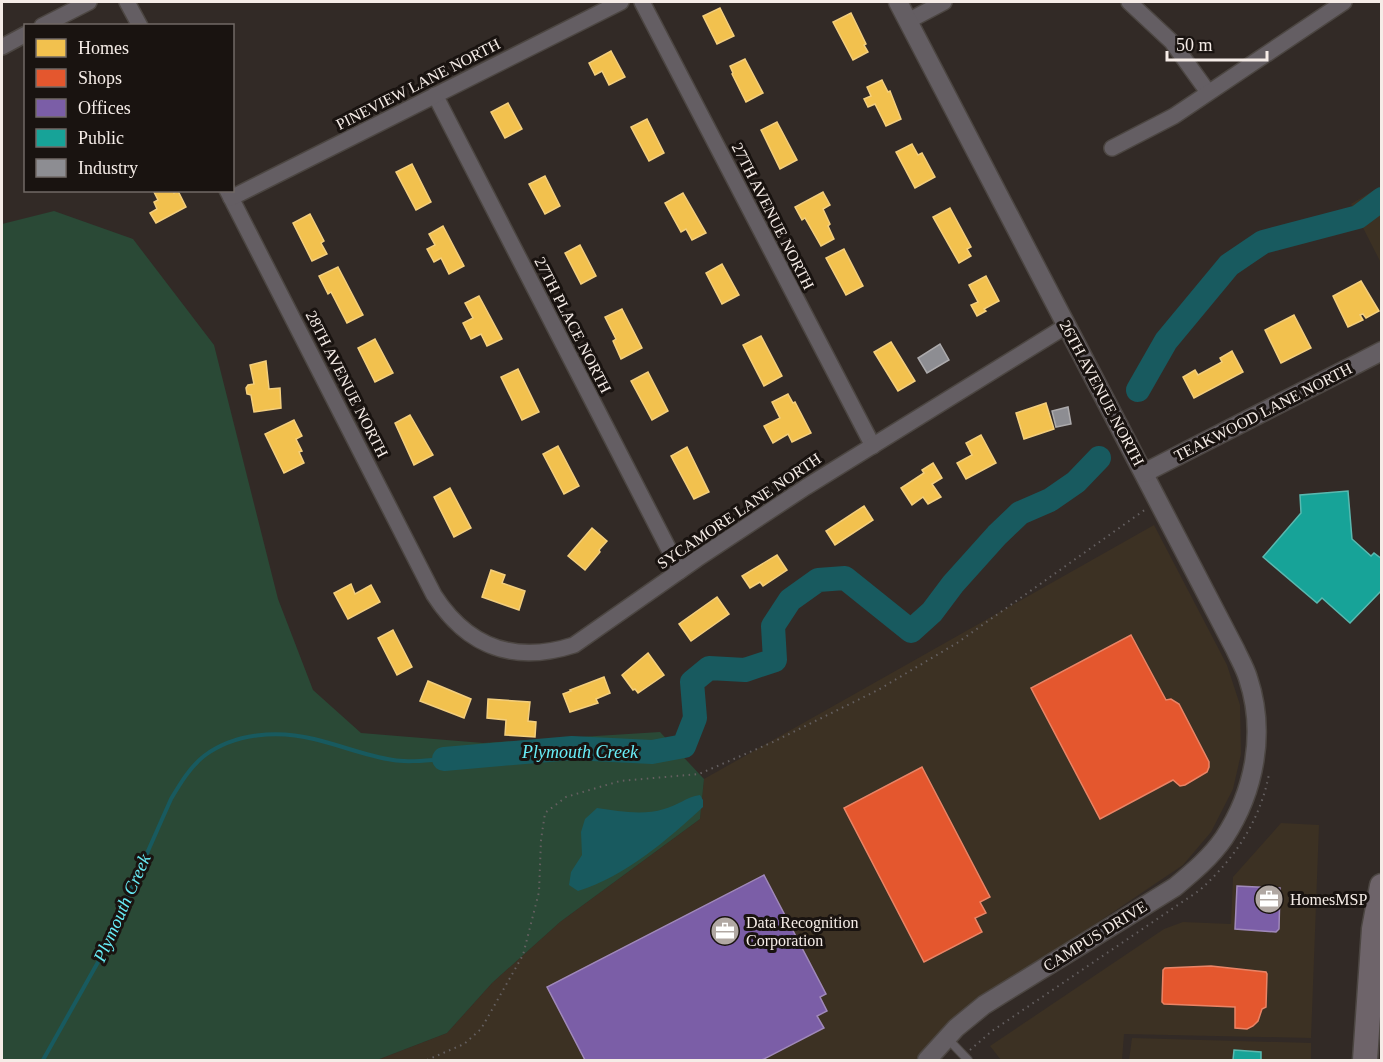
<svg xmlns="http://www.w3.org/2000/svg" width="1383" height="1062" viewBox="0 0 1383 1062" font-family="Georgia,serif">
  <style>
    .commercial { fill: #3c3123 }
    .green { fill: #2a4936 }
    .water { fill: #185a5f }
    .homes { fill: #f2c14e; stroke: #f3ce7c; stroke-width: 1.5 }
    .shops { fill: #e4572e; stroke: #e98466; stroke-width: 1.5 }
    .offices { fill: #7b5ea7; stroke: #a089ba; stroke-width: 1.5 }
    .public { fill: #17a398; stroke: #5ab9b0; stroke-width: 1.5 }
    .industry { fill: #8d8d92; stroke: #acaaac; stroke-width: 1.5 }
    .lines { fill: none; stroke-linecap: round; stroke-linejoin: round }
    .stream { stroke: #185a5f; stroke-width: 4 }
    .river { stroke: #185a5f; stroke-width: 24 }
    .service-casing { stroke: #4c4642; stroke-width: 10 }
    .minor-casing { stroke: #4c4642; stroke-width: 18 }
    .tertiary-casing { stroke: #4c4642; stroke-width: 21 }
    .trunk-casing { stroke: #4c4642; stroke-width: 27 }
    .path { stroke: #656061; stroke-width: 2; stroke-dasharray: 1.5 4.5; stroke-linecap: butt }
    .service { stroke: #645e63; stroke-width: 8 }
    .minor { stroke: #645e63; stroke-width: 15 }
    .tertiary { stroke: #645e63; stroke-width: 18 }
    .trunk { stroke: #6e646a; stroke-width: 24 }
    .labels { text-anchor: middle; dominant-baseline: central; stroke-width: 6; stroke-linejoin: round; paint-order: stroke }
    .street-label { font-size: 16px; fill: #f5ece7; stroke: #191310 }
    .poi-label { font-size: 16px; fill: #f5ece7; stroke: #191310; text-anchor: start }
    .water-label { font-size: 18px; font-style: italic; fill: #68edf7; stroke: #191310 }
  </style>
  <rect width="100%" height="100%" fill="#322a26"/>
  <g class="commercial">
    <path d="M1381 186V263L1351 204Z"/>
    <path d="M1154 525 1227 665 1240 705 1241 754 1233 789 1211 832 1183 865 981 1001 920 1060H377L447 1033 492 983 560 922 700 819 704 779Z"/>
    <path d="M1281 823 1319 825 1311 1038 1124 1034 1122 1060H1001L990 1046 1164 929 1183 922 1231 924 1233 877Z"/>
    <path d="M1132 1038 1311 1043V1060H1129Z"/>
  </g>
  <path class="green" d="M54 211 133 239 214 345 278 599 313 690 361 733 483 743 660 732 704 779 700 819 560 922 492 983 447 1033 377 1060H2V224Z"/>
  <path class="water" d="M700 795 703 800V807C667 840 626 876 578 891L569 885 571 872 582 855 581 832 585 819 597 808C619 811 642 816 664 809 677 806 686 797 700 795Z"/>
  <g class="homes">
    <path d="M720 8 734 36 717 44 703 16Z"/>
    <path d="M851 13 866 44 864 45 868 52 853 60 833 22Z"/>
    <path d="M611 51 625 77 609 85 602 71 595 75 589 63Z"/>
    <path d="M745 59 763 93 746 102 732 74 733 73 730 66Z"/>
    <path d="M882 80 888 92 890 91 901 119 886 126 875 104 868 107 864 99 871 96 867 87Z"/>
    <path d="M508 103 522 129 505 138 491 112Z"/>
    <path d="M647 119 664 153 649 161 631 127Z"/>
    <path d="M777 122 797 160 780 169 761 130Z"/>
    <path d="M912 144 918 155 922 153 935 177 915 188 896 152Z"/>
    <path d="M412 164 431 202 416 210 396 172Z"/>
    <path d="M545 176 560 206 545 214 529 184Z"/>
    <path d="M153 190H173L174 193 178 191 186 207 156 223 150 213 157 209 154 202 158 200Z"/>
    <path d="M823 192 830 205 823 209 830 224 828 226 834 239 821 246 805 218 802 220 795 207Z"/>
    <path d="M683 193 706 233 692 240 686 229 681 232 665 203Z"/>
    <path d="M950 208 971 247 967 249 971 256 959 263 933 217Z"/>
    <path d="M310 214 324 241 321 243 327 254 312 261 293 223Z"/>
    <path d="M443 226 464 266 449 274 441 258 434 262 427 249 435 245 429 234Z"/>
    <path d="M580 245 596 276 581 284 565 253Z"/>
    <path d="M844 249 863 286 846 295 826 258Z"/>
    <path d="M722 264 739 295 722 304 706 273Z"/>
    <path d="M338 267 363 315 347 323 331 292 328 294 319 276Z"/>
    <path d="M986 276 999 301 984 309 986 311 977 316 971 305 978 302 969 285Z"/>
    <path d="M1361 281 1379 311 1366 318 1363 314 1360 315 1363 320 1348 327 1333 296Z"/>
    <path d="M479 296 502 339 487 346 481 334 471 339 463 323 473 318 465 303Z"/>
    <path d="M622 309 642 348 621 359 613 341 616 339 605 317Z"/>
    <path d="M1294 315 1311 348 1281 363 1265 330Z"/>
    <path d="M761 336 782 376 764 386 743 345Z"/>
    <path d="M375 339 393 373 375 382 358 348Z"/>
    <path d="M891 342 915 381 898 391 874 352Z"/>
    <path d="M1232 351 1243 372 1194 398 1183 377 1195 370 1198 375 1222 362 1220 358Z"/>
    <path d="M266 361 269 389 280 388 281 408 254 412 251 395 247 394 246 388 248 385 254 384 250 365Z"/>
    <path d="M518 369 539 412 522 420 501 377Z"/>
    <path d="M648 372 668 411 652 420 631 381Z"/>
    <path d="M788 394 793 403 795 402 811 433 792 442 788 434 773 443 764 426 780 418 772 402Z"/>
    <path d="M1046 403 1054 429 1024 439 1016 413Z"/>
    <path d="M410 415 433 455 414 465 395 423Z"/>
    <path d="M294 420 302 436 296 439 302 451 299 452 304 463 284 473 265 434Z"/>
    <path d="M981 435 996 463 966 479 957 463 972 455 966 443Z"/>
    <path d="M558 446 579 486 564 494 543 454Z"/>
    <path d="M687 447 709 492 694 499 671 456Z"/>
    <path d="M933 463 942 478 932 484 941 497 928 504 923 497 912 505 901 488 924 473 922 470Z"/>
    <path d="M450 488 471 528 454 537 434 497Z"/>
    <path d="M864 506 873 520 835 545 826 531Z"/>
    <path d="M592 528 607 541 599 550 600 552 585 570 568 556Z"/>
    <path d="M777 555 787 570 763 586 760 582 750 588 742 576Z"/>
    <path d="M491 570 505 575 502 583 525 591 519 610 482 597Z"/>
    <path d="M351 584 355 594 371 585 380 602 348 619 334 593Z"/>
    <path d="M717 597 729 614 691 641 679 624Z"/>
    <path d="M393 630 412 667 397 675 378 638Z"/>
    <path d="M648 653 664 675 638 693 635 689 633 690 622 675Z"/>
    <path d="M604 677 610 693 596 699 598 703 570 712 563 694 571 691 570 690Z"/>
    <path d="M428 681 471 699 464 718 420 701Z"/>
    <path d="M488 699 530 702 528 721 536 722 535 737 505 735 506 720 487 718Z"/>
  </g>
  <g class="shops">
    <path d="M1131 635 1166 700 1171 699 1179 704 1209 762V767L1207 772 1185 785 1180 786 1173 780 1100 819 1031 688Z"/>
    <path d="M922 767 990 897 980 902 986 913 975 918 982 932 924 962 844 808Z"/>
    <path d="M1211 966 1266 972 1267 974 1266 1007 1262 1009 1258 1021 1253 1026 1247 1029 1235 1028V1007L1164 1004 1162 1002 1163 970 1165 968Z"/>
  </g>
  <g class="offices">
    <path d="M764 875 826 994 820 997 827 1011 817 1016 824 1028 762 1060H585L547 987Z"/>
    <path d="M1237 886 1280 888 1279 929 1276 932 1235 929Z"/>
  </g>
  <g class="public">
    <path d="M1348 491 1352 539 1371 556 1374 553 1382 559V590L1350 623 1322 598 1317 603 1263 557 1301 513 1300 495Z"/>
    <path d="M1234 1050 1261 1052V1060H1233Z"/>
  </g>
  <g class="industry">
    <path d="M940 344 949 360 927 373 918 358Z"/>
    <path d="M1068 407 1071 424 1056 427 1052 411Z"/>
  </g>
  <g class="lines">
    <path class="stream" d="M43 1060 102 955 171 799C180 784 190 767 204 756 235 733 277 730 314 739 340 745 366 756 393 760 409 763 428 760 444 759"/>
    <g class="river">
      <path d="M1138 390 1166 341 1229 265 1263 242 1358 217 1382 199"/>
      <path d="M444 759 572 748 652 752 684 746 695 718 692 682 709 668 745 670 775 660 773 626 790 600 818 580 845 578 911 631 932 612 953 584 997 535 1020 513 1050 500 1076 482 1099 458"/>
    </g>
    <g class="service-casing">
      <path id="service" d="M947 1038 968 1060"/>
    </g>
    <g class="minor-casing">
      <g id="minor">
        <path d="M127 2 140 26"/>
        <path d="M642 2 873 446"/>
        <path d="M1129 2 1172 42 1208 92"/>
        <path d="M908 21 944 2"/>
        <path d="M42 26 89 2"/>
        <path d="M2 47 26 34"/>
        <path d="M435 95 680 571"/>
        <path d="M1112 148 1174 116 1344 2"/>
        <path d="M227 190 434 595C468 648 515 664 574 645L697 559 806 487 1066 326"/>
        <path d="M231 198 621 2"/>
      </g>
    </g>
    <g class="tertiary-casing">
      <g id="tertiary">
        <path d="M898 2 1235 649C1239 658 1245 668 1248 678 1266 732 1255 791 1224 838 1211 857 1193 872 1175 887L984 1005 956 1028 927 1060"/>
        <path d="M1144 473 1382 351"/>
      </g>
    </g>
    <g class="trunk-casing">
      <path id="trunk" d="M1365 1060 1374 929 1382 886"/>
    </g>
    <g class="path">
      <path d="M970 1050 992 1031 1200 890C1235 858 1260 821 1269 774"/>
      <path d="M427 1060 464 1044 481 1029 523 955 539 892 541 840 545 813 566 797 620 781 699 774 773 742 878 690 957 643 1146 509"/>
    </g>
    <use href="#service" class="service"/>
    <use href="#minor" class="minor"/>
    <use href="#tertiary" class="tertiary"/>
    <use href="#trunk" class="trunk"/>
  </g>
  <defs>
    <g id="office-disc" transform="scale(1.5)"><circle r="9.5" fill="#b1a8a3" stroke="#191310"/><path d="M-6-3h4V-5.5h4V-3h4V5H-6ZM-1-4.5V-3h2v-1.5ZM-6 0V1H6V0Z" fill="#fff"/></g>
  </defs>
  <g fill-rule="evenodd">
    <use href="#office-disc" x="1269" y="899"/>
    <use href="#office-disc" x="725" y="931"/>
  </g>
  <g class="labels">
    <g class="street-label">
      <text transform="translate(418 84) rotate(-27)">PINEVIEW LANE NORTH</text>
      <text transform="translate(773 216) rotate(63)">27TH AVENUE NORTH</text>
      <text transform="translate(573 325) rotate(63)">27TH PLACE NORTH</text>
      <text transform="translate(347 384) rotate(63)">28TH AVENUE NORTH</text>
      <text transform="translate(1102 393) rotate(62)">26TH AVENUE NORTH</text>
      <text transform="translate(1263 412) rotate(-27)">TEAKWOOD LANE NORTH</text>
      <text transform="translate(739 511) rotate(-34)">SYCAMORE LANE NORTH</text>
      <text transform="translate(1095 936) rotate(-32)">CAMPUS DRIVE</text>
    </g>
    <g class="poi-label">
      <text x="1290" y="899">HomesMSP</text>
      <text x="746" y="922">Data Recognition<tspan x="746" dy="18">Corporation</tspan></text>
    </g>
    <g class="water-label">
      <text x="580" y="752">Plymouth Creek</text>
      <text transform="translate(122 908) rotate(-66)">Plymouth Creek</text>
    </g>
  </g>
  <rect width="1383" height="1062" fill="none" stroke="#f5ece7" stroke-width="6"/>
  <rect x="24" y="24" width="210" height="168" fill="#191310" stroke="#716a66" stroke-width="1.5"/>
  <rect x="36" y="39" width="30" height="18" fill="#f2c14e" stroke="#716a66" stroke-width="1.5"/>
  <text x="78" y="54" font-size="18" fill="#f5ece7">Homes</text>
  <rect x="36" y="69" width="30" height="18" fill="#e4572e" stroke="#716a66" stroke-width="1.5"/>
  <text x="78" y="84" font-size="18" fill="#f5ece7">Shops</text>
  <rect x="36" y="99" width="30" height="18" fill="#7b5ea7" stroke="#716a66" stroke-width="1.5"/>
  <text x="78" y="114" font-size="18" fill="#f5ece7">Offices</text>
  <rect x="36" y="129" width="30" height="18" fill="#17a398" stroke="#716a66" stroke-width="1.5"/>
  <text x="78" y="144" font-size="18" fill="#f5ece7">Public</text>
  <rect x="36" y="159" width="30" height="18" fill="#8d8d92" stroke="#716a66" stroke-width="1.5"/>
  <text x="78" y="174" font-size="18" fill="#f5ece7">Industry</text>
  <path d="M1167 51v9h100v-9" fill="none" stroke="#f5ece7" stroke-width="3"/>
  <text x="1176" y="51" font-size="18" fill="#f5ece7" stroke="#191310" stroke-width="4.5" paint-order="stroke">50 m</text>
</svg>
